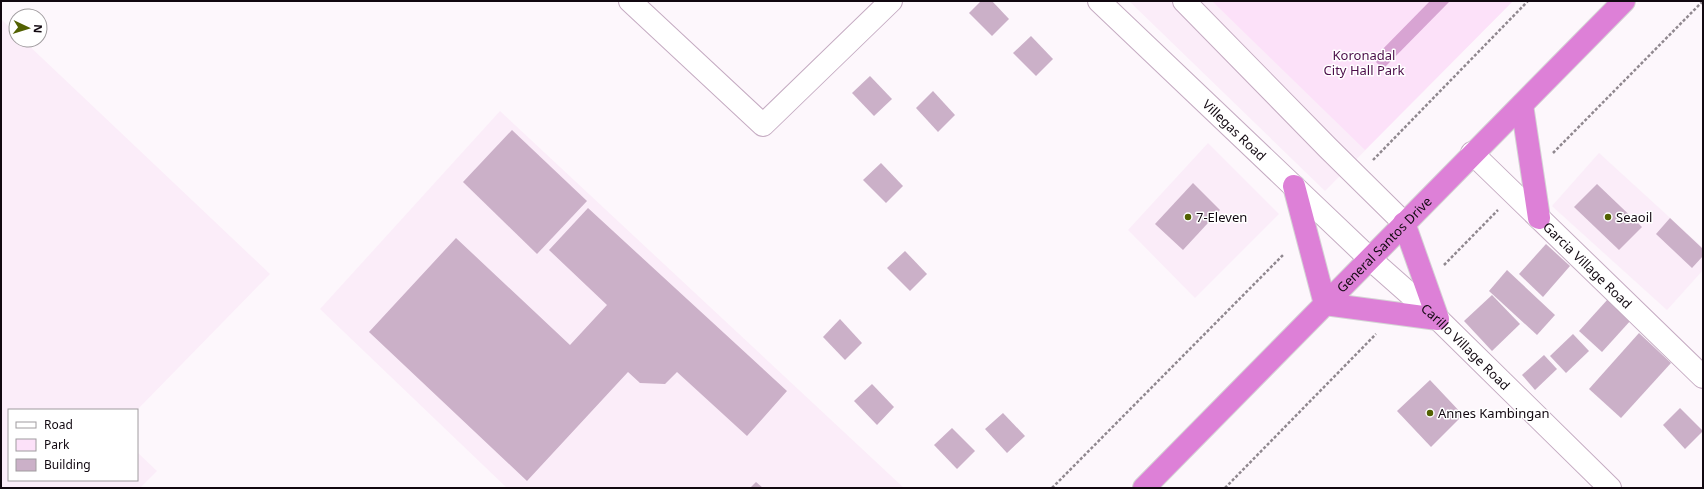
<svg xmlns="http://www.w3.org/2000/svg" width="1704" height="489" viewBox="0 0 1704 489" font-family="'Noto Sans',sans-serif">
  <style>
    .built { fill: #fbedf9 }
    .green { fill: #fce1f9 }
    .water { fill: #d8a4d3 }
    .building { fill: #cbb0c8 }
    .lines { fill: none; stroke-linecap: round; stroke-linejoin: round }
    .street-casing { stroke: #c5abc2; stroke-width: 24 }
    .highway-casing { stroke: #d4d3d4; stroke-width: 24 }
    .path { stroke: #90888f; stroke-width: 2.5; stroke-dasharray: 3 2; stroke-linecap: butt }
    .street { stroke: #fff; stroke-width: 22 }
    .highway { stroke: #dd80d7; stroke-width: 22 }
    .poi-dot { fill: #526102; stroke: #fff; stroke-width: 1.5 }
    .labels { text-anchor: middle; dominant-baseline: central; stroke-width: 3; stroke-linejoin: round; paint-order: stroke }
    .park-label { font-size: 13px; fill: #4b0d49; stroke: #fff }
    .street-label { font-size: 13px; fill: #110810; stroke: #fff }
    .poi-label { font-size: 13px; fill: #110810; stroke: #fff; text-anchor: start }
  </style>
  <rect width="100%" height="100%" fill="#fdf7fc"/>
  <g class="built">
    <path d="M1129 1H1513L1325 191Z"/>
    <path d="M1 19 16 33V40H23L270 274 137 410H9V480H137V452L157 471 140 488H1Z"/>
    <path d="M500 111 904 488H507L320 309Z"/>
    <path d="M1208 143 1279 214 1195 298 1128 230Z"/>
    <path d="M1599 153 1703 248V270L1667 310 1552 206Z"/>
  </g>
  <path class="green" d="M1212 1H1513L1365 150Z"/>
  <path class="water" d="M1430 1H1450L1383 69 1373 59Z"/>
  <g class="building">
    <path d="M981 1H992L1009 19 992 36 969 13Z"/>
    <path d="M1031 36 1053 59 1036 76 1013 53Z"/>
    <path d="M870 76 892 99 874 116 852 93Z"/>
    <path d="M933 91 955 115 938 132 916 108Z"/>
    <path d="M512 130 587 201 537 254 463 182Z"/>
    <path d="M881 163 903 186 886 203 863 180Z"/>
    <path d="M1193 183 1220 210 1183 250 1155 224Z"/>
    <path d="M1597 184 1642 227 1619 250 1574 207Z"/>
    <path d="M588 208 787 391 747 436 677 372 665 384 640 383 628 372 527 481 369 332 456 238 570 345 607 305 549 250Z"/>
    <path d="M1670 218 1703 249V256L1692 268 1656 234Z"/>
    <path d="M1546 244 1570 266 1543 297 1519 274Z"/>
    <path d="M905 251 927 274 910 291 887 268Z"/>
    <path d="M1507 270 1555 315 1537 335 1489 291Z"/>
    <path d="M1492 295 1520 324 1492 351 1464 321Z"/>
    <path d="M1608 299 1631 320 1602 352 1579 331Z"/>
    <path d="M840 319 862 343 845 360 823 337Z"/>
    <path d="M1639 333 1671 363 1621 418 1589 389Z"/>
    <path d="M1573 334 1589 351 1566 373 1550 356Z"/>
    <path d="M1544 355 1557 369 1535 390 1522 375Z"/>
    <path d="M1430 380 1463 415 1431 447 1397 411Z"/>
    <path d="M872 384 894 407 877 425 854 401Z"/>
    <path d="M1680 408 1703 431 1685 449 1663 425Z"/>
    <path d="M1003 413 1025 436 1007 453 985 429Z"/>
    <path d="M952 428 975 451 957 469 934 445Z"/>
    <path d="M756 482 763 488H750Z"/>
  </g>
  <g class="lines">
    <g class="street-casing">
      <g id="street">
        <path d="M630 1 763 125 891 1"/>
        <path id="s1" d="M1099 1 1369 258 1438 319 1610 488"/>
        <path d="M1184 1 1328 148 1404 223"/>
        <path id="s2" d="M1472 153 1703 377"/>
      </g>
    </g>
    <g class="highway-casing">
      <g id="highway">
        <path d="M1522 105 1539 218"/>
        <path d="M1294 186 1325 304"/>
        <path d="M1325 304 1438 319 1404 223"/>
        <path id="s3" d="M1144 488 1624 1"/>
      </g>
    </g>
    <g class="path">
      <path d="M1553 153 1703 1"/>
      <path d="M1373 160 1528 1"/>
      <path d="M1444 265 1498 210"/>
      <path d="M1052 488 1284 254"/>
      <path d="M1225 488 1376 334"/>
    </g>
    <use href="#street" class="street"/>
    <use href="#highway" class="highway"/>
  </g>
  <g class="poi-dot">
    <circle cx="1188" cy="217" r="4"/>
    <circle cx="1608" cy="217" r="4"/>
    <circle cx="1430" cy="413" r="4"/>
  </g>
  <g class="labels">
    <g class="park-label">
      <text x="1364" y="55">Koronadal<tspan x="1364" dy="15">City Hall Park</tspan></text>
    </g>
    <g class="street-label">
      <text stroke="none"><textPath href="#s1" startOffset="187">Villegas Road</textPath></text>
      <text stroke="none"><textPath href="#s3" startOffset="342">General Santos Drive</textPath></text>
      <text stroke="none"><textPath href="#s2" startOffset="161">Garcia Village Road</textPath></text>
      <text stroke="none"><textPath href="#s1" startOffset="504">Carillo Village Road</textPath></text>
    </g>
    <g class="poi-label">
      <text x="1196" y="217">7-Eleven</text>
      <text x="1616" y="217">Seaoil</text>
      <text x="1438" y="413">Annes Kambingan</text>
    </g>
  </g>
  <rect width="1704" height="489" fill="none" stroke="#110810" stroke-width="4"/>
  <rect x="8" y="409" width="130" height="72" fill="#ffffff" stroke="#a09c9f"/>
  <rect x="16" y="422" width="20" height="6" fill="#ffffff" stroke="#a09c9f"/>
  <text x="44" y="429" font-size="12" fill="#110810">Road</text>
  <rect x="16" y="439" width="20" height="12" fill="#fce1f9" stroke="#a09c9f"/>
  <text x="44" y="449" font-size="12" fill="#110810">Park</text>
  <rect x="16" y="459" width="20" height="12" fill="#cbb0c8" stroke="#a09c9f"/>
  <text x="44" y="469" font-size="12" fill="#110810">Building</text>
  <g transform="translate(28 28) rotate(94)"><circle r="19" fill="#ffffff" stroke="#a09c9f"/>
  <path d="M0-3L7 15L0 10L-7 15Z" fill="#526102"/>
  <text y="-6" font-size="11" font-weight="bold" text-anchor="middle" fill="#110810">N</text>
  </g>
</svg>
